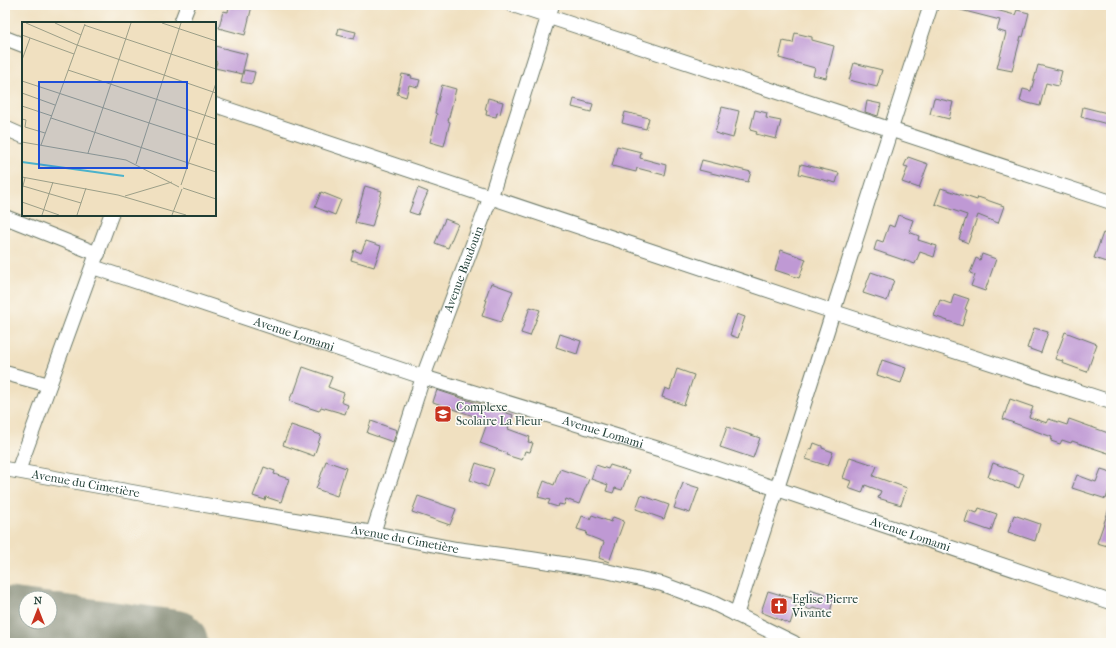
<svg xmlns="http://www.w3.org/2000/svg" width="1116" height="648" viewBox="0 0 1116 648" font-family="'IM FELL French Canon',serif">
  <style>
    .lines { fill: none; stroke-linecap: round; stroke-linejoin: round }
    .runway { stroke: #888e7a; stroke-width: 66 }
    .building { fill: #bf99d4 }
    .minor-casing { stroke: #687665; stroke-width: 16 }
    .minor { stroke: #fff; stroke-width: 14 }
    .labels { text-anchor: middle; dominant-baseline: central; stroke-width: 3; stroke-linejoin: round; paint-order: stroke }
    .street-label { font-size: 12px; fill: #1f3d34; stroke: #fdfcf7 }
    .poi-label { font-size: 12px; fill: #1f3d34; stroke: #fdfcf7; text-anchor: start }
    .inset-river { fill: none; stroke: #4cb2cb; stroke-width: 2 }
    .inset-road { fill: none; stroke: #9c9f88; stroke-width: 1 }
    .view { fill: #1d4ed8; fill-opacity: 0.15; stroke: #1d4ed8; stroke-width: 2 }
    .inset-edge { fill: none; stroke: #1f3d34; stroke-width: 2 }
  </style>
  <rect width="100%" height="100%" fill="#fdfcf7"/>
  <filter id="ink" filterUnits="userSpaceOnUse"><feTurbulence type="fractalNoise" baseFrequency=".025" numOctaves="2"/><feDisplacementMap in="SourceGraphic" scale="8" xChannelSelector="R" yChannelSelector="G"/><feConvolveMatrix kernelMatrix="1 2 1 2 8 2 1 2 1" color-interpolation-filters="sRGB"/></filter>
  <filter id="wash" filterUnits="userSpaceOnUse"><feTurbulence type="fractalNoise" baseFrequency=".012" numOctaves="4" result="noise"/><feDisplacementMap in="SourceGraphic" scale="16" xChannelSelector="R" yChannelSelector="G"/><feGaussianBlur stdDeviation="0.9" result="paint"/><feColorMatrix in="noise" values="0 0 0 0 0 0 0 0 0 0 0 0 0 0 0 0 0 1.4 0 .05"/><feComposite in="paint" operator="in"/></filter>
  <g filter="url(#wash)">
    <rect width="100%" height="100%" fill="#f0e0c0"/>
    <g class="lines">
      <path class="runway" d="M5 620 175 643"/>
    </g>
    <g id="blocks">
      <g class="building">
        <path d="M235 5 252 6 245 35 219 28 223 11 228 12 229 6 234 8Z"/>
        <path d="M953 5H993L992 9 1015 15 1017 10 1029 13 1023 37 1021 36 1012 71 997 68 1006 33 997 30 1000 20 953 8Z"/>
        <path d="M339 28 356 32 354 39 337 35Z"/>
        <path d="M795 33 812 37V40L834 46 826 78 813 75 815 68 779 58 783 41 793 43Z"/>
        <path d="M215 46 247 54 242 74 215 68 217 62 215 61Z"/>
        <path d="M854 63 882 70 877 87 849 80Z"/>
        <path d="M1038 65 1062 71 1058 86 1046 83 1040 106 1020 101 1023 89 1031 91Z"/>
        <path d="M244 70 255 72 252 84 241 82Z"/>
        <path d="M402 74 412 76 411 78 420 80 418 87 409 85 406 97 397 94Z"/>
        <path d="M442 85 456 89 448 121 450 122 444 146 430 142 437 114 435 113Z"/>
        <path d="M488 98 503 102 500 114 497 113 496 117 486 115 487 110H485Z"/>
        <path d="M934 98 953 102 949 119 930 114Z"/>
        <path d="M574 99 593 104 591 112 572 107Z"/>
        <path d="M867 101 881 104 878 116 865 112Z"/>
        <path d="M722 107 739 111 733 138 715 133Z"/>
        <path d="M1083 107 1111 114V125L1081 117Z"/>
        <path d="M755 110 767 113 766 118 781 121 776 139 756 134 757 132 750 130Z"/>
        <path d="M625 112 649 118 646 129 622 123Z"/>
        <path d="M617 146 641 152 640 158 666 165 664 175 637 168 636 172 612 166Z"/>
        <path d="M908 157 928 164 919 188 902 182 908 167 904 166Z"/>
        <path d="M702 160 751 172 748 182 699 170Z"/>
        <path d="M801 164 839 173 836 183 799 174Z"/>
        <path d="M365 186 382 191 372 227 355 223Z"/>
        <path d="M418 188 428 192 418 215 409 212Z"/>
        <path d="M941 188 977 200 978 197 1004 206 998 223 978 215 968 243 959 239 967 215 935 204Z"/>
        <path d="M321 192 341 200 335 215 315 207Z"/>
        <path d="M898 215 913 220 909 232 919 236 918 240 937 246 934 257 920 252 915 264 874 250 877 240 883 242 889 225 894 227Z"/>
        <path d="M445 219 458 224 448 248 435 243Z"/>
        <path d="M1103 233 1111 236V253L1109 252 1106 262 1094 258Z"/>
        <path d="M366 241 381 246 374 267 351 260 354 250 361 253Z"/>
        <path d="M781 250 806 259 799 278 775 270Z"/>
        <path d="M982 254 996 259 985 291 971 286 975 275 970 273 976 258 980 260Z"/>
        <path d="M871 272 894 280 887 301 863 293Z"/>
        <path d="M491 283 513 291 501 322 482 316 487 300H485Z"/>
        <path d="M954 294 969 299 965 309 967 310 962 326 934 316 940 300 951 304Z"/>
        <path d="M530 307 540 310 530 336 521 333Z"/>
        <path d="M737 314 745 317 738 338 730 335Z"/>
        <path d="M1034 328 1048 332 1041 353 1027 348Z"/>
        <path d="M1065 332 1097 344 1087 372 1062 363 1063 361 1055 359Z"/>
        <path d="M560 334 581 341 577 354 556 347Z"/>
        <path d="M882 360 906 368 901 383 877 375Z"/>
        <path d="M303 367 332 377 328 387 344 393 341 402 348 405 345 414 321 407 319 411 289 401 293 392 294 393Z"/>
        <path d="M677 369 694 375 684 405 662 397 665 388 670 390Z"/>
        <path d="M437 390 513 415 508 429 530 437 528 442 533 443 530 452 525 451 522 460 506 455 507 453 480 443 488 421 433 402Z"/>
        <path d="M1010 399 1033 407 1029 417 1047 423 1049 419 1067 425 1069 419 1111 434V454L1072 441 1071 443 1062 440 1060 444 1051 441 1052 437 1003 419Z"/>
        <path d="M371 421 397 430 393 442 367 433Z"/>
        <path d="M291 425 321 435 314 456 283 445Z"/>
        <path d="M727 427 760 438 753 458 720 447Z"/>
        <path d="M814 443 822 446V448L833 452 828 466 806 459 810 448 812 449Z"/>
        <path d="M850 457 877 466 873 476 907 488 901 505 878 498 881 491 865 485 862 493 848 488 851 481 843 478Z"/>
        <path d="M326 461 346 468 337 496 316 489Z"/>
        <path d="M476 463 494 469 488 487 470 480Z"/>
        <path d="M993 463 1024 474 1019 488 988 477Z"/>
        <path d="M596 465 608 469 610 465 629 471 622 490 615 488 613 493 606 491 608 485 591 479Z"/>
        <path d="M264 467 275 471 274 474 289 479 281 502 266 497 265 500 253 496Z"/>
        <path d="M560 469 589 479 579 504 566 499 564 505 559 504 558 507 548 504 550 500 538 497 544 481 554 485Z"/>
        <path d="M1101 469 1111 472V483L1106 499 1072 488 1077 475 1096 482Z"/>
        <path d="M683 483 699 488 690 513 674 508Z"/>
        <path d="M641 495 669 505 664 519 636 509Z"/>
        <path d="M418 496 456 509 450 525 412 512Z"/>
        <path d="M1110 506 1111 507V547L1097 543Z"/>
        <path d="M979 508 997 514 991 531 965 522 969 510 977 513Z"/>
        <path d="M592 515 611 522 613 517 624 521 609 562 599 558 604 542 586 535 587 532 577 529 582 516 590 519Z"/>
        <path d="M1014 515 1040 524 1035 541 1008 532Z"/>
        <path d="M810 589 834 597 830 612 813 608 810 610 805 607Z"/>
        <path d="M768 591 798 600 790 624 761 612Z"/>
      </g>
    </g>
  </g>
  <g filter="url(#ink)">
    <use href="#blocks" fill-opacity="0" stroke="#687665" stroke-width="1"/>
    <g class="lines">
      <g class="minor-casing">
        <g id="minor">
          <path d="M513 5 1111 202"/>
          <path d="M181 23 188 5"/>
          <path d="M5 38 23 45"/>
          <path d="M215 105 834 312 1111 402"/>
          <path d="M5 128 23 136"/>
          <path d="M5 217 98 254"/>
          <path id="s1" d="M93 267 423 377 665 451 1111 602"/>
          <path d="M5 373 49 385"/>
          <path id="s2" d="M5 469 187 502 373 533 456 549 531 559 606 571 662 584 713 603 794 643"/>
          <path d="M18 471 111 215"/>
          <path id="s3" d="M373 533 423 377 491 196 552 5"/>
          <path d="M736 615C803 412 864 208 931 5"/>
        </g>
      </g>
      <use href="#minor" class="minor"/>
    </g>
  </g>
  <defs>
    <g id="school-square" transform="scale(0.9)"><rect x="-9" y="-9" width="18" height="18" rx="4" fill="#c8321e" stroke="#fdfcf7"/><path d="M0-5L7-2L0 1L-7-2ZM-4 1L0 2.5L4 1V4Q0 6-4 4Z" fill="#fff"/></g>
    <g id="church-square" transform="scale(0.9)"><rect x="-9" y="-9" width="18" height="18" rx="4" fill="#c8321e" stroke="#fdfcf7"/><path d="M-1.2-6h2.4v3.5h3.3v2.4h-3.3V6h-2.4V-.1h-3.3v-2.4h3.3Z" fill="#fff"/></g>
  </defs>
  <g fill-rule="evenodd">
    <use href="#school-square" x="443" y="414"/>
    <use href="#church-square" x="779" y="606"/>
  </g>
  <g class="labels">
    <g class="street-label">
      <text stroke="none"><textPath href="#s3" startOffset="279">Avenue Baudouin</textPath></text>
      <text stroke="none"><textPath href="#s1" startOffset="212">Avenue Lomami</textPath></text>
      <text stroke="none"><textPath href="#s1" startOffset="536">Avenue Lomami</textPath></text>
      <text stroke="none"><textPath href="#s2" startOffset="82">Avenue du Cimetière</textPath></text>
      <text stroke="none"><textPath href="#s1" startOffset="860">Avenue Lomami</textPath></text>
      <text stroke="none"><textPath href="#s2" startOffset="406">Avenue du Cimetière</textPath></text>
    </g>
    <g class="poi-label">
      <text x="456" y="407">Complexe<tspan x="456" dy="14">Scolaire La Fleur</tspan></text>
      <text x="792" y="599">Eglise Pierre<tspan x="792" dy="14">Vivante</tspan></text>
    </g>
  </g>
  <g transform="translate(22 22)">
    <rect width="194" height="194" fill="#f0e0c0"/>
    <path class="inset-river" d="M0 140 102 154"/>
    <path class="inset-road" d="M4 1 55 23 194 71M33 1 59 13M140 1 194 19M62 3 194 47M0 13 52 32M0 38 8 16M46 48 194 97M0 59 194 123M0 71 33 83M0 84 30 94M29 96 194 150M0 97 4 98 3 105 23 111M0 120 104 138 157 165M19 123 63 2M66 131 109 1M114 142 159 1M0 155 96 173 164 193M159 163 194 61M1 164 59 181M161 166 194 177M0 168 3 156M103 174 150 160M0 180 37 193M20 193 31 160M55 193 64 166M150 193 160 167"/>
    <path class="view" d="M17 60H165V146H17Z"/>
    <rect width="194" height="194" class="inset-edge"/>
  </g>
  <rect width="1116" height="648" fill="none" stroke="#fdfcf7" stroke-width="20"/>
  <g transform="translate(38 610)"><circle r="19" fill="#fdfcf7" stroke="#a4b0a9"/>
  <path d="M0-3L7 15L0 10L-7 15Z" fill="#c8321e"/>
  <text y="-6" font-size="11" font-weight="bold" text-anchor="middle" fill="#1f3d34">N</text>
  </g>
</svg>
